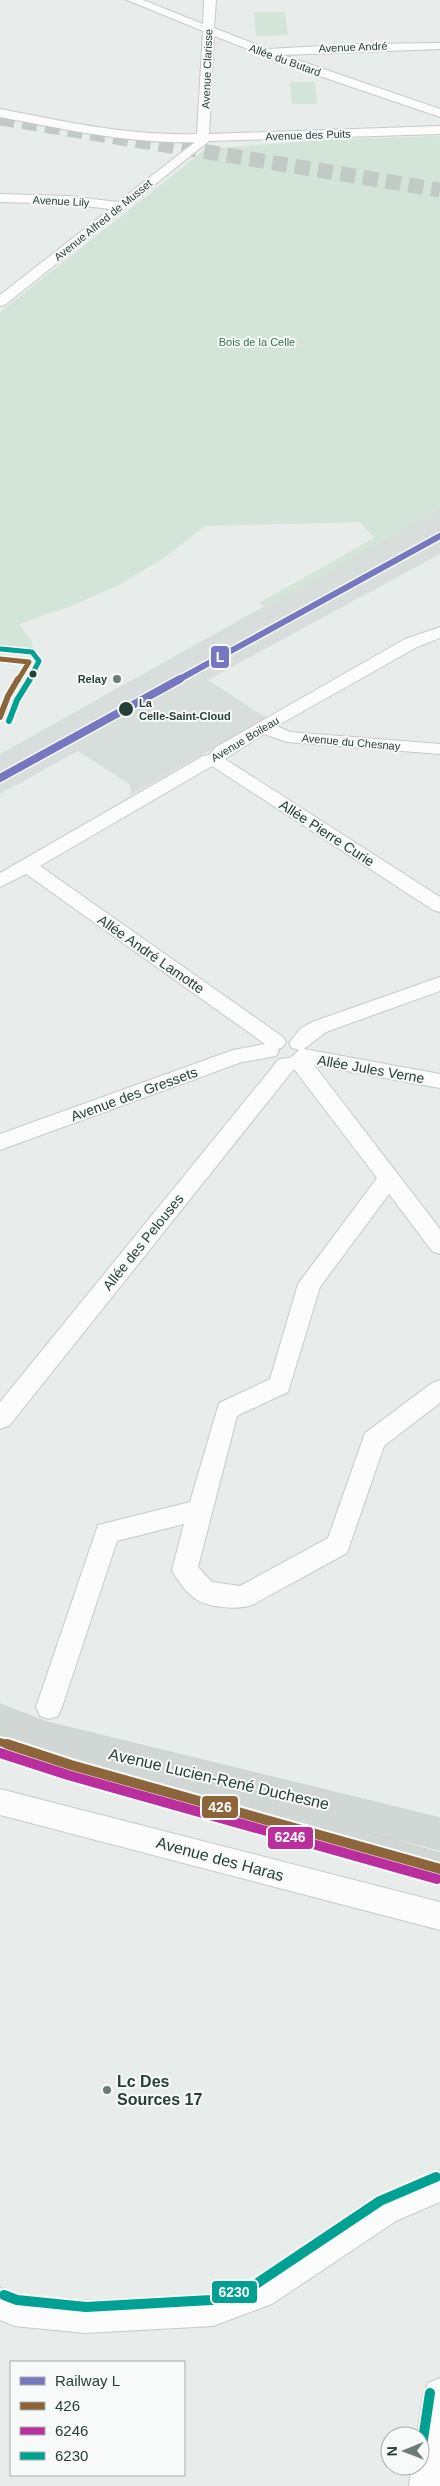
<svg xmlns="http://www.w3.org/2000/svg" width="440" height="2486" viewBox="0 0 440 2486" font-family="Helvetica,sans-serif">
  <style>
    .built { fill: #d7dedb }
    .green { fill: #d3e4d9 }
    .lines { fill: none; stroke-linecap: round; stroke-linejoin: round }
    .highway-tunnel { stroke: #c1cac7; stroke-width: 15; stroke-dasharray: 15 8; stroke-linecap: butt }
    .minor-casing { stroke: #c5cac8; stroke-width: 2 }
    .major-casing { stroke: #c4cbc9; stroke-width: 1 }
    .minor { fill: #fcfcfc; fill-rule: evenodd }
    .major { fill: #d0d7d5; fill-rule: evenodd }
    .bus-1-far3-casing { stroke: #f7faf9; stroke-width: 8 }
    .bus-1-far2-casing { stroke: #f7faf9; stroke-width: 9 }
    .bus-1-far1-casing { stroke: #f7faf9; stroke-width: 12 }
    .bus-1-casing { stroke: #f7faf9; stroke-width: 14 }
    .bus-2-casing { stroke: #f7faf9; stroke-width: 14 }
    .bus-3-far2-casing { stroke: #f7faf9; stroke-width: 8 }
    .bus-3-far1-casing { stroke: #f7faf9; stroke-width: 9 }
    .bus-3-casing { stroke: #f7faf9; stroke-width: 14 }
    .bus-1-far3 { stroke: #8d653a; stroke-width: 5 }
    .bus-1-far2 { stroke: #8d653a; stroke-width: 6 }
    .bus-1-far1 { stroke: #8d653a; stroke-width: 8 }
    .bus-1 { stroke: #8d653a; stroke-width: 10 }
    .bus-2 { stroke: #bb2e9e; stroke-width: 10 }
    .bus-3-far2 { stroke: #00a092; stroke-width: 5 }
    .bus-3-far1 { stroke: #00a092; stroke-width: 6 }
    .bus-3 { stroke: #00a092; stroke-width: 10 }
    .rail-1-far1-casing { stroke: #f7faf9; stroke-width: 9 }
    .rail-1-casing { stroke: #f7faf9; stroke-width: 11 }
    .rail-1-far1 { stroke: #7577c0; stroke-width: 6 }
    .rail-1 { stroke: #7577c0; stroke-width: 8 }
    .bus-dot { fill: #273f39; stroke: #f7faf9; stroke-width: 2 }
    .poi-dot { fill: #6b7c77; stroke: #f7faf9; stroke-width: 2 }
    .labels { text-anchor: middle; dominant-baseline: central; stroke-width: 4; stroke-linejoin: round; paint-order: stroke }
    .far-street-label { font-size: 11px; fill: #273f39; stroke: #f7faf9 }
    .far-park-label { font-size: 11px; fill: #35724e; stroke: #f7faf9 }
    .far-poi-label { font-size: 11px; font-weight: bold; fill: #273f39; stroke: #f7faf9; text-anchor: end }
    .far-stop-label { font-size: 11px; font-weight: bold; fill: #273f39; stroke: #f7faf9; text-anchor: start }
    .street-label { font-size: 14px; fill: #273f39; stroke: #f7faf9 }
    .near-street-label { font-size: 16px; fill: #273f39; stroke: #f7faf9 }
    .near-poi-label { font-size: 16px; font-weight: bold; fill: #273f39; stroke: #f7faf9; text-anchor: start }
    .line-badge { stroke: #f7faf9; stroke-width: 2 }
    .badge-label { font-size: 14px; text-anchor: middle; font-weight: bold; fill: #fff }
  </style>
  <rect width="100%" height="100%" fill="#e8edeb"/>
  <path class="built" d="M440 508V554L208 680 267 718 131 795 130 785 78 751 0 794V754Z"/>
  <g class="green">
    <path d="M254 12H285L288 35 256 36Z"/>
    <path d="M290 82H315L317 104H292Z"/>
    <path d="M440 136V508L266 607 259 603 374 538 360 522 205 526 161 560 115 587 71 606 19 624 32 641 33 651 0 645V312L206 149 322 140Z"/>
  </g>
  <g class="lines">
    <path class="highway-tunnel" d="M0 118 440 190"/>
    <g class="minor-casing">
      <g id="minor">
        <path d="M127 0H143L203 24 204 0H216L214 28 268 49 360 44 440 43V49L283 55 440 109V117L302 70 214 36 209 134 440 126V134L209 141 5 305 0 306V295L110 209 68 204 0 202V194L68 196 118 202 195 142C129 144 65 129 0 117V109C66 122 130 136 197 134L203 31Z"/>
        <path d="M440 627V638L417 647 277 726 290 732 440 744V754L287 742 264 734 225 759 440 897V912L433 910 212 766 40 866 283 1037 286 1042 283 1047 278 1049 279 1051 276 1056 242 1062 0 1150V1134L233 1050 265 1044 26 874 0 887V873L203 756 209 755 216 747 405 639Z"/>
        <path d="M440 977V991L326 1032 304 1049 440 1074V1088L314 1065 440 1229V1254L432 1251 389 1194 320 1287 288 1392 237 1416 198 1567 212 1582 240 1586 328 1538 365 1433 432 1383 440 1380V1403L384 1446 347 1553 252 1605C238 1610 211 1608 197 1600 188 1595 177 1580 172 1570L184 1524 117 1541 62 1707 58 1716 49 1719 40 1716 36 1707 98 1525 190 1502 219 1403 270 1379 298 1284 377 1178 294 1069 9 1426 0 1429V1402L279 1059 290 1058 299 1050 292 1048 289 1043 300 1029 312 1022Z"/>
        <path d="M0 1789 440 1902V1930L0 1815Z"/>
        <path d="M440 2170V2202L396 2221 272 2304 213 2326 86 2333 14 2326 0 2320V2288L14 2294 86 2301 213 2294 252 2280 374 2199Z"/>
        <path d="M440 2378V2486H409L412 2466H420V2436H417L423 2395 428 2383Z"/>
      </g>
    </g>
    <g class="major-casing">
      <path id="major" d="M0 1704 47 1722 440 1818V1850L356 1829 440 1853V1885L71 1780 0 1757Z"/>
    </g>
    <use href="#minor" class="minor"/>
    <use href="#major" class="major"/>
    <g class="bus-1-far3-casing">
      <path id="bus-1-far3" d="M0 659 29 662 18 680"/>
    </g>
    <g class="bus-1-far2-casing">
      <path id="bus-1-far2" d="M0 717 8 696 18 679"/>
    </g>
    <g class="bus-1-far1-casing">
      <path id="bus-1-far1" d="M0 1742 10 1745"/>
    </g>
    <g class="bus-1-casing">
      <path id="bus-1" d="M7 1744 71 1765 440 1869"/>
    </g>
    <g class="bus-2-casing">
      <path id="bus-2" d="M0 1753 68 1775 437 1879"/>
    </g>
    <g class="bus-3-far2-casing">
      <path id="bus-3-far2" d="M1 649 32 652 39 661 29 680"/>
    </g>
    <g class="bus-3-far1-casing">
      <path id="bus-3-far1" d="M9 721 17 700 30 679"/>
    </g>
    <g class="bus-3-casing">
      <g id="bus-3">
        <path d="M4 2295 17 2300 86 2307 211 2300 256 2284 380 2201 436 2177"/>
        <path d="M420 2459 430 2393"/>
      </g>
    </g>
    <use href="#bus-1-far3" class="bus-1-far3"/>
    <use href="#bus-1-far2" class="bus-1-far2"/>
    <use href="#bus-1-far1" class="bus-1-far1"/>
    <use href="#bus-1" class="bus-1"/>
    <use href="#bus-2" class="bus-2"/>
    <use href="#bus-3-far2" class="bus-3-far2"/>
    <use href="#bus-3-far1" class="bus-3-far1"/>
    <use href="#bus-3" class="bus-3"/>
    <g class="rail-1-far1-casing">
      <path id="rail-1-far1" d="M178 680 440 536"/>
    </g>
    <g class="rail-1-casing">
      <path id="rail-1" d="M0 778 180 679"/>
    </g>
    <use href="#rail-1-far1" class="rail-1-far1"/>
    <use href="#rail-1" class="rail-1"/>
  </g>
  <g class="bus-dot">
    <circle cx="33" cy="674" r="4.5"/>
    <circle cx="126" cy="709" r="8"/>
  </g>
  <g class="poi-dot">
    <circle cx="117" cy="679" r="5"/>
    <circle cx="107" cy="2090" r="5"/>
  </g>
  <g class="labels">
    <g class="far-street-label">
      <text transform="translate(353 47) rotate(-2)">Avenue André</text>
      <text transform="translate(285 60) rotate(20)">Allée du Butard</text>
      <text transform="translate(207 69) rotate(-88)">Avenue Clarisse</text>
      <text transform="translate(308 135) rotate(-2)">Avenue des Puits</text>
      <text transform="translate(61 201) rotate(3)">Avenue Lily</text>
      <text transform="translate(103 220) rotate(-39)">Avenue Alfred de Musset</text>
      <text transform="translate(245 739) rotate(-31)">Avenue Boileau</text>
      <text transform="translate(351 742) rotate(5)">Avenue du Chesnay</text>
    </g>
    <g class="far-park-label">
      <text x="257" y="342">Bois de la Celle</text>
    </g>
    <g class="far-poi-label">
      <text x="107" y="679">Relay</text>
    </g>
    <g class="far-stop-label">
      <text x="139" y="703">La<tspan x="139" dy="13">Celle-Saint-Cloud</tspan></text>
    </g>
    <g class="street-label">
      <text transform="translate(327 833) rotate(33)">Allée Pierre Curie</text>
      <text transform="translate(151 954) rotate(35)">Allée André Lamotte</text>
      <text transform="translate(371 1069) rotate(10)">Allée Jules Verne</text>
      <text transform="translate(134 1094) rotate(-20)">Avenue des Gressets</text>
      <text transform="translate(143 1242) rotate(-51)">Allée des Pelouses</text>
    </g>
    <g class="near-street-label">
      <text transform="translate(219 1779) rotate(13)">Avenue Lucien-René Duchesne</text>
      <text transform="translate(220 1859) rotate(15)">Avenue des Haras</text>
    </g>
    <g class="near-poi-label">
      <text x="117" y="2081">Lc Des<tspan x="117" dy="18">Sources 17</tspan></text>
    </g>
  </g>
  <g class="line-badge">
    <rect x="210" y="645" width="20" height="24" rx="5" fill="#7577c0"/>
    <rect x="201" y="1795" width="38" height="24" rx="5" fill="#8d653a"/>
    <rect x="267" y="1826" width="47" height="24" rx="5" fill="#bb2e9e"/>
    <rect x="211" y="2280" width="47" height="24" rx="5" fill="#00a092"/>
  </g>
  <g class="badge-label">
    <text x="220" y="662">L</text>
    <text x="220" y="1812">426</text>
    <text x="290" y="1842">6246</text>
    <text x="234" y="2297">6230</text>
  </g>
  <rect x="10" y="2361" width="175" height="115" fill="#f7faf9" stroke="#a4afac"/>
  <rect x="20" y="2377" width="25" height="8" fill="#7577c0" stroke="#a4afac"/>
  <text x="55" y="2386" font-size="15" fill="#273f39">Railway L</text>
  <rect x="20" y="2402" width="25" height="8" fill="#8d653a" stroke="#a4afac"/>
  <text x="55" y="2411" font-size="15" fill="#273f39">426</text>
  <rect x="20" y="2427" width="25" height="8" fill="#bb2e9e" stroke="#a4afac"/>
  <text x="55" y="2436" font-size="15" fill="#273f39">6246</text>
  <rect x="20" y="2452" width="25" height="8" fill="#00a092" stroke="#a4afac"/>
  <text x="55" y="2461" font-size="15" fill="#273f39">6230</text>
  <g transform="translate(405 2451) rotate(269)"><circle r="24" fill="#f7faf9" stroke="#a4afac"/>
  <path d="M0-4L9 19L0 12L-9 19Z" fill="#6b7c77"/>
  <text y="-8" font-size="14" font-weight="bold" text-anchor="middle" fill="#273f39">N</text>
  </g>
</svg>
